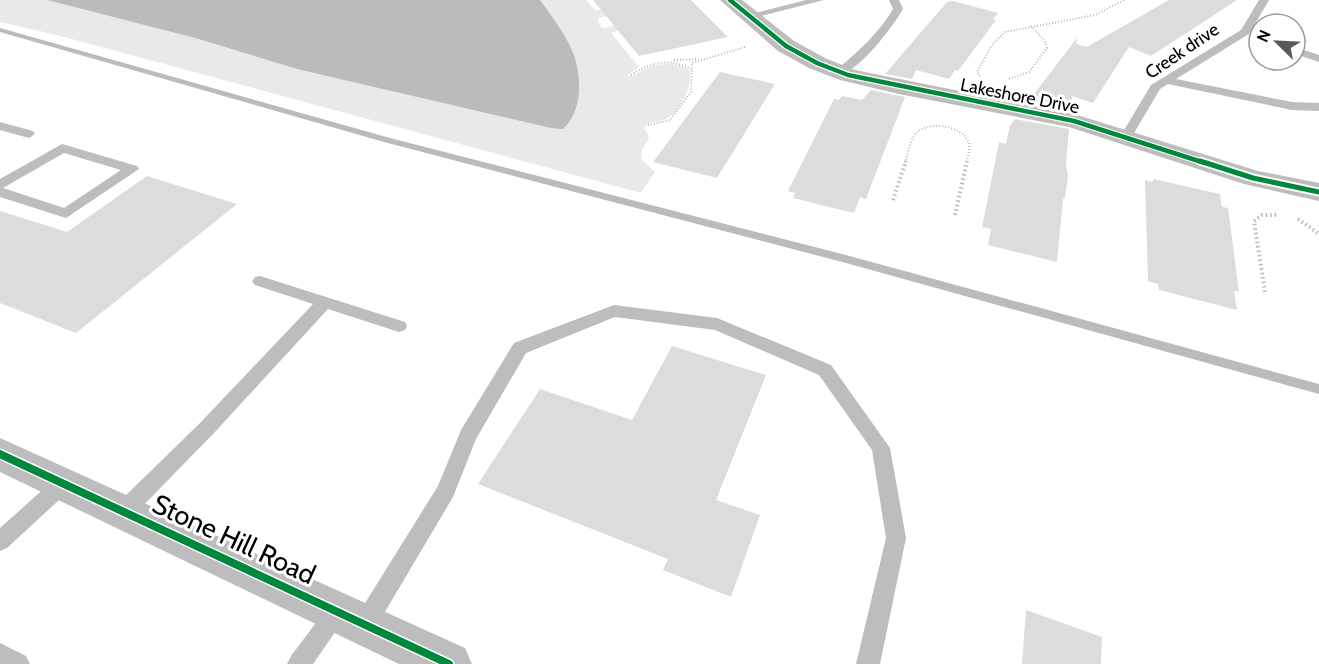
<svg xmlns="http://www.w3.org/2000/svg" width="1319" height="664" viewBox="0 0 1319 664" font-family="Cabin,sans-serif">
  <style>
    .green { fill: #e9e9e9 }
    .water { fill: #bbb }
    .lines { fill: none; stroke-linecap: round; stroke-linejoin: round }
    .stream { fill: #bbb; fill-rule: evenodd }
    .building { fill: #dcdcdc }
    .path-far1 { stroke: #b8b8b8; stroke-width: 2; stroke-dasharray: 1 2; stroke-linecap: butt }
    .path { stroke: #b8b8b8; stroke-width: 4; stroke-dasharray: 1.5 3; stroke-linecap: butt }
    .lane { fill: #bdbdbd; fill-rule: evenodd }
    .street { fill: #bdbdbd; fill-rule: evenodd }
    .cycleway-far2-casing { stroke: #fff; stroke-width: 7 }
    .cycleway-far1-casing { stroke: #fff; stroke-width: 9 }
    .cycleway-casing { stroke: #fff; stroke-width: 11 }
    .cycleway-far2 { stroke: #00873e; stroke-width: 4.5 }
    .cycleway-far1 { stroke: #00873e; stroke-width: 5 }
    .cycleway { stroke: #00873e; stroke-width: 8 }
    .labels { text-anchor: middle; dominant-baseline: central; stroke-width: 6; stroke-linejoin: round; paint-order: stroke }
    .far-street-label { font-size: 18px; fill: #000; stroke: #fff }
    .near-street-label { font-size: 27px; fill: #000; stroke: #fff }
  </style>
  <rect width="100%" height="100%" fill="#fff"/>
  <path class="green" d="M0 0H47L195 38 297 69 560 29 540 0H586L595 10H605L606 16 597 19 602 28 615 26 619 30 611 33 639 67 628 75C634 77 635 74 641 71 656 63 674 61 689 70 694 84 680 113 666 119 658 122 649 121 644 127L649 138 642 150 641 159 655 172 641 193 57 35 0 22Z"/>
  <path class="water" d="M47 0H540C550 14 561 28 569 44 582 68 585 109 563 129L551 128 297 69 195 38Z"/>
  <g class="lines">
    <path class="stream" d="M0 28 390 138 846 255 1319 384V394L846 263 384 142 0 32Z"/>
  </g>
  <g class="building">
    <path d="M593 0H691L728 37 639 56Z"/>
    <path d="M1169 0H1237L1151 56 1129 47 1093 103 1072 96 1071 111 1028 102 1077 38 1076 44 1087 47Z"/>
    <path d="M953 1 998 13 993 19 996 20 958 71 955 70 949 79 916 70 912 79 885 74 947 2Z"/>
    <path d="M720 72 775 84 717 178 653 162Z"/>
    <path d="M871 90 905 97 866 199 860 197 854 213 793 198 795 193 788 191 834 99 839 100 842 96 862 100Z"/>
    <path d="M1015 119 1069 129 1066 164 1068 176 1065 198 1063 199 1057 262 988 245 991 229 982 227 999 142 1006 144 1010 126Z"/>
    <path d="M147 176 237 204 76 333 0 303V211L67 232Z"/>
    <path d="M1153 179 1220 194 1222 207 1228 208 1239 292 1234 291 1237 310 1159 290 1158 284 1148 281 1145 180 1153 182Z"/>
    <path d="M672 346 766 375 716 500 760 515 731 597 663 570 668 559 478 484 540 389 632 420Z"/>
    <path d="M1026 610 1102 637 1101 664H1022Z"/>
  </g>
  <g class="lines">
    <g class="path-far1">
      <path d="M674 60 696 59"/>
      <path d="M631 75C650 62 670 58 691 69"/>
      <path d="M980 76 977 72 992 45 1005 32 1095 15 1124 0"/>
      <path d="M1009 79 1029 72 1047 48 1045 41 1031 26"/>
      <path d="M648 125 670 120 691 92 692 63 745 47"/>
      <path d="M905 163C908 155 909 143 914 136 924 119 965 125 969 144 970 150 968 157 966 163"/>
    </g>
    <g class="path">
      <path d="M893 200 906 161"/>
      <path d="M955 215 967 161"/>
      <path d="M1298 219 1319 234"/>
      <path d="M1265 292 1254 221 1262 215H1279"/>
    </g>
    <g class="lane">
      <path d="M806 0H824L749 19 744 16Z"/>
      <path d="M889 0H899L903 9C894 25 855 78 836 74V70C858 52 879 33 893 9Z"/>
      <path d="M1259 0H1269L1249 34 1176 79 1292 102 1319 103V111L1292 110 1168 84 1160 89 1130 140H1122L1120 137 1151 85 1241 30Z"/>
      <path d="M1295 47 1319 55V62L1295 54Z"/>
      <path d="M0 122 33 131 35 134 29 138 0 130Z"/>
      <path d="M62 144 137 166 139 169 66 218 0 197V179ZM64 153 121 170 64 208 3 188Z"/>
      <path d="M260 276 405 322 407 326 405 330 399 332 328 309 214 433 131 518 124 520 117 518 114 511 117 504 200 423 313 304 255 285 252 281 255 277Z"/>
      <path d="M614 305 717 318 831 365 890 448 906 538 880 664H856L886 538 872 450 819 375 715 330 615 317 526 353 476 439 453 497 373 632 365 635 357 632 354 624 357 616 438 486 461 430 514 343Z"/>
      <path d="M64 474 71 477 74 483 71 489 7 548 0 551V528L57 477Z"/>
      <path d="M338 601 346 604 349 612 313 664H287L291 656 330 604Z"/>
      <path d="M0 643 26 656 30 664H0Z"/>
    </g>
    <g class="street">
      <path d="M720 0H742L794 41 825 58 855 70 1074 114 1258 171 1319 183V201L1244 184 1069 127 899 94 840 80 809 68 778 51Z"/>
      <path d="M0 438 465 648 472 664H399L0 472Z"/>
    </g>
    <g class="cycleway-far2-casing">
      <path id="cycleway-far2" d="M730 0 786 46 817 63 848 75 1074 121 1205 163"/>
    </g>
    <g class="cycleway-far1-casing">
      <path id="cycleway-far1" d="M1200 161 1253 178 1319 192"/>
    </g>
    <g class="cycleway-casing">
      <path id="cycleway" d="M0 454 449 664"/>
    </g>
    <use href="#cycleway-far2" class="cycleway-far2"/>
    <use href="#cycleway-far1" class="cycleway-far1"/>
    <use href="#cycleway" class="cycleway"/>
  </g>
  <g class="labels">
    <g class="far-street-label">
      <text transform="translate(1182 51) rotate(-34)">Creek drive</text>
      <text transform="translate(1020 96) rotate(11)">Lakeshore Drive</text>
    </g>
    <g class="near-street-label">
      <text transform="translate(234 539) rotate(25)">Stone Hill Road</text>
    </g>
  </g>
  <g transform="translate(1277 42) rotate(294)"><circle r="28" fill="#ffffff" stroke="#999999" stroke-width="1.5"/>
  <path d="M0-4.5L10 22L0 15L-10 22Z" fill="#595959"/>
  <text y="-9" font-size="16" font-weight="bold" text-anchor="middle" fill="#000000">N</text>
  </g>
</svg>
